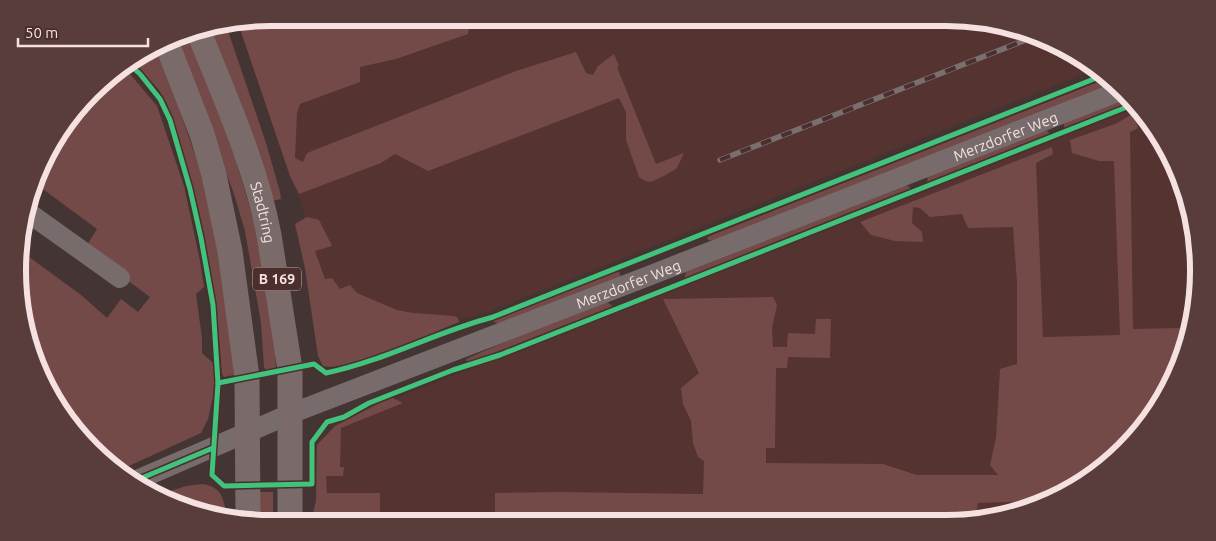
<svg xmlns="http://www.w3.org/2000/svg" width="1216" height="541" viewBox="0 0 1216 541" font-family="Ubuntu,sans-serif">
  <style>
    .built { fill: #543331 }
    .green { fill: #734a48 }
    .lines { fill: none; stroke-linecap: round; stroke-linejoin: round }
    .minor { stroke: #776b6b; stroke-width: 20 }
    .major { stroke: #7a6b6a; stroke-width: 25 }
    .rail-casing { stroke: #7a6f6f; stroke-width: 5.5 }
    .rail { stroke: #4b2f2d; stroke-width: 4; stroke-dasharray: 11; stroke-linecap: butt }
    .cycleway-casing { stroke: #4b2f2d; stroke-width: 8 }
    .cycleway { stroke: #40c37c; stroke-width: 5 }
    .labels { text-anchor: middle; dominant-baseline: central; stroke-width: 4; stroke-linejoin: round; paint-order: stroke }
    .shield { fill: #4b2f2d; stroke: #c2acaa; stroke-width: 1 }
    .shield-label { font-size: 14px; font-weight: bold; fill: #f5e2e0 }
    .street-label { font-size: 15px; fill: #f5e2e0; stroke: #4b2f2d }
    .rim { fill: none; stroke: #f5e2e0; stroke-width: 6 }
  </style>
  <rect width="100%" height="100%" fill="#443534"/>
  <g class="built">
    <path d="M271 18H946L1027 31 1094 70 488 312 466 318 403 321 321 285 299 194 290 176 238 23Z"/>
    <path d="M1134 108 1173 159 1198 254 1185 352 1156 411 1100 471 1043 504 979 521 312 523 318 489 319 440 347 420 389 401Z"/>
  </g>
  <g class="green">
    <path d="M271 18H442L449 29 459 25 469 28 468 34 396 59 360 67V82L300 104 297 113 295 158 303 162 307 153 516 71 576 52 586 73 593 75 598 66 614 54 619 66 617 67 656 164 684 153 677 168 666 175 651 182 645 181 639 177 626 140V112L619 98 428 171 395 154 381 163 299 194 290 176 238 23Z"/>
    <path d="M226 25 266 143 280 192 281 199 272 201 211 34 212 27Z"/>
    <path d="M187 32 213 97 235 157 258 236 275 347 276 368 266 370 264 367 261 323 245 231 234 194 176 39Z"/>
    <path d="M156 50C176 100 195 150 209 202 224 258 231 317 234 375L224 377 222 374C218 314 210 254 195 195 188 165 177 134 167 104L159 90 134 63Z"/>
    <path d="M125 68 157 106 184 186 200 261 204 287 196 294 202 338V353L213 363 215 376 213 396 208 419 201 433 120 470 104 461 51 397 20 304 21 251 81 295 107 318 121 299 138 312 150 297 127 280 87 245 97 229 36 184 52 144 104 80Z"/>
    <path d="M1108 78 1114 83 714 241 708 240 707 237Z"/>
    <path d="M1125 97 1130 103 1064 129V121Z"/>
    <path d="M1134 113 1138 128 1130 132 1133 329 1180 328 1186 332 1188 326 1185 352 1156 411 1100 471 1048 501 978 503 974 521 495 523V493L557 492 703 494 704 461 698 457 693 443 691 421 683 404 681 388 699 373 663 299 773 297 777 305 772 328 773 347H787L788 333 815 334 816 319H831L830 358 788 357 787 368H776L775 448H766V463L883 464 917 475H998L990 465 996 438 1000 369 1017 364V283L1013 227 968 228 962 214 930 217 920 208 913 207 912 223 922 232 923 242 895 241 871 235 860 222 1052 147 1053 154 1036 163 1043 337 1120 335 1114 161H1099L1072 153 1070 140 1115 124Z"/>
    <path d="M1045 128 1050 134 927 183 928 174Z"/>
    <path d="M905 184 912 189 684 279 686 272Z"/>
    <path d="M307 217 319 220 332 246 315 251 325 279 332 278 340 289 350 285 357 293 397 310 413 313 454 316 458 318 459 322C434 332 344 373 323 366L318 356 305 268 295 224Z"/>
    <path d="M619 271 621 278 499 324 492 321Z"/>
    <path d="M607 302 614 307 532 340 467 362 466 359 511 339Z"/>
    <path d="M391 397 403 403 341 428 340 467H344L343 476H326L327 493H380V523H311L316 500 317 445 335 426Z"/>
    <path d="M202 484C223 487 223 499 227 516L193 511 168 492 186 486Z"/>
    <path d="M257 492H273V523L258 521Z"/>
  </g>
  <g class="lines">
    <g class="minor">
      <path d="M26 211 120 278"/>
      <path id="s1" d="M137 480 290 414 651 275 1120 91"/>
    </g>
    <g class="major">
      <path id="s2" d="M198 30C224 95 256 166 269 235L290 369V523"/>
      <path d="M167 44 202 134 214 175 230 251 247 377 248 520"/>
    </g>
    <g class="rail-casing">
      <path id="rail" d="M720 160 1036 36"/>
    </g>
    <use href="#rail" class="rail"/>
    <g class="cycleway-casing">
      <g id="cycleway">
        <path d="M130 65 140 74 160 99 170 120 190 189 201 238 213 305 218 383 212 475 224 486 312 484V442L327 422 344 417 369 403 453 370 500 355 1132 105"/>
        <path d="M218 383 314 364 326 373C384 361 436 332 493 317L1104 75"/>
        <path d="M137 480 213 448"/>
      </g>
    </g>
    <use href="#cycleway" class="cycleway"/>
  </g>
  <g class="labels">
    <rect class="shield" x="253" y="267.5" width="48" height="23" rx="4"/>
    <g class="shield-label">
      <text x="277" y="279">B 169</text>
    </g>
    <g class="street-label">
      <text stroke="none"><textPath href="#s1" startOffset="934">Merzdorfer Weg</textPath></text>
      <text stroke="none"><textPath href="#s2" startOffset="194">Stadtring</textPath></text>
      <text stroke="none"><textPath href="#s1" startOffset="529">Merzdorfer Weg</textPath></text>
    </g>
  </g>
  <path d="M0 0H1216V541H0ZM270 26H946A244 244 0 0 1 1190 270V271A244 244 0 0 1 946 515H270A244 244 0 0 1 26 271V270A244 244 0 0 1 270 26Z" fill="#593d3b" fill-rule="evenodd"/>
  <path class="rim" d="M270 26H946A244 244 0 0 1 1190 270V271A244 244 0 0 1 946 515H270A244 244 0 0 1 26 271V270A244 244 0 0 1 270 26Z"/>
  <path d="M18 38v8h130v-8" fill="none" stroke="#f5e2e0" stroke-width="2.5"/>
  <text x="25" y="38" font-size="15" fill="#f5e2e0" stroke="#4b2f2d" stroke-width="4" paint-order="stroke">50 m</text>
</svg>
